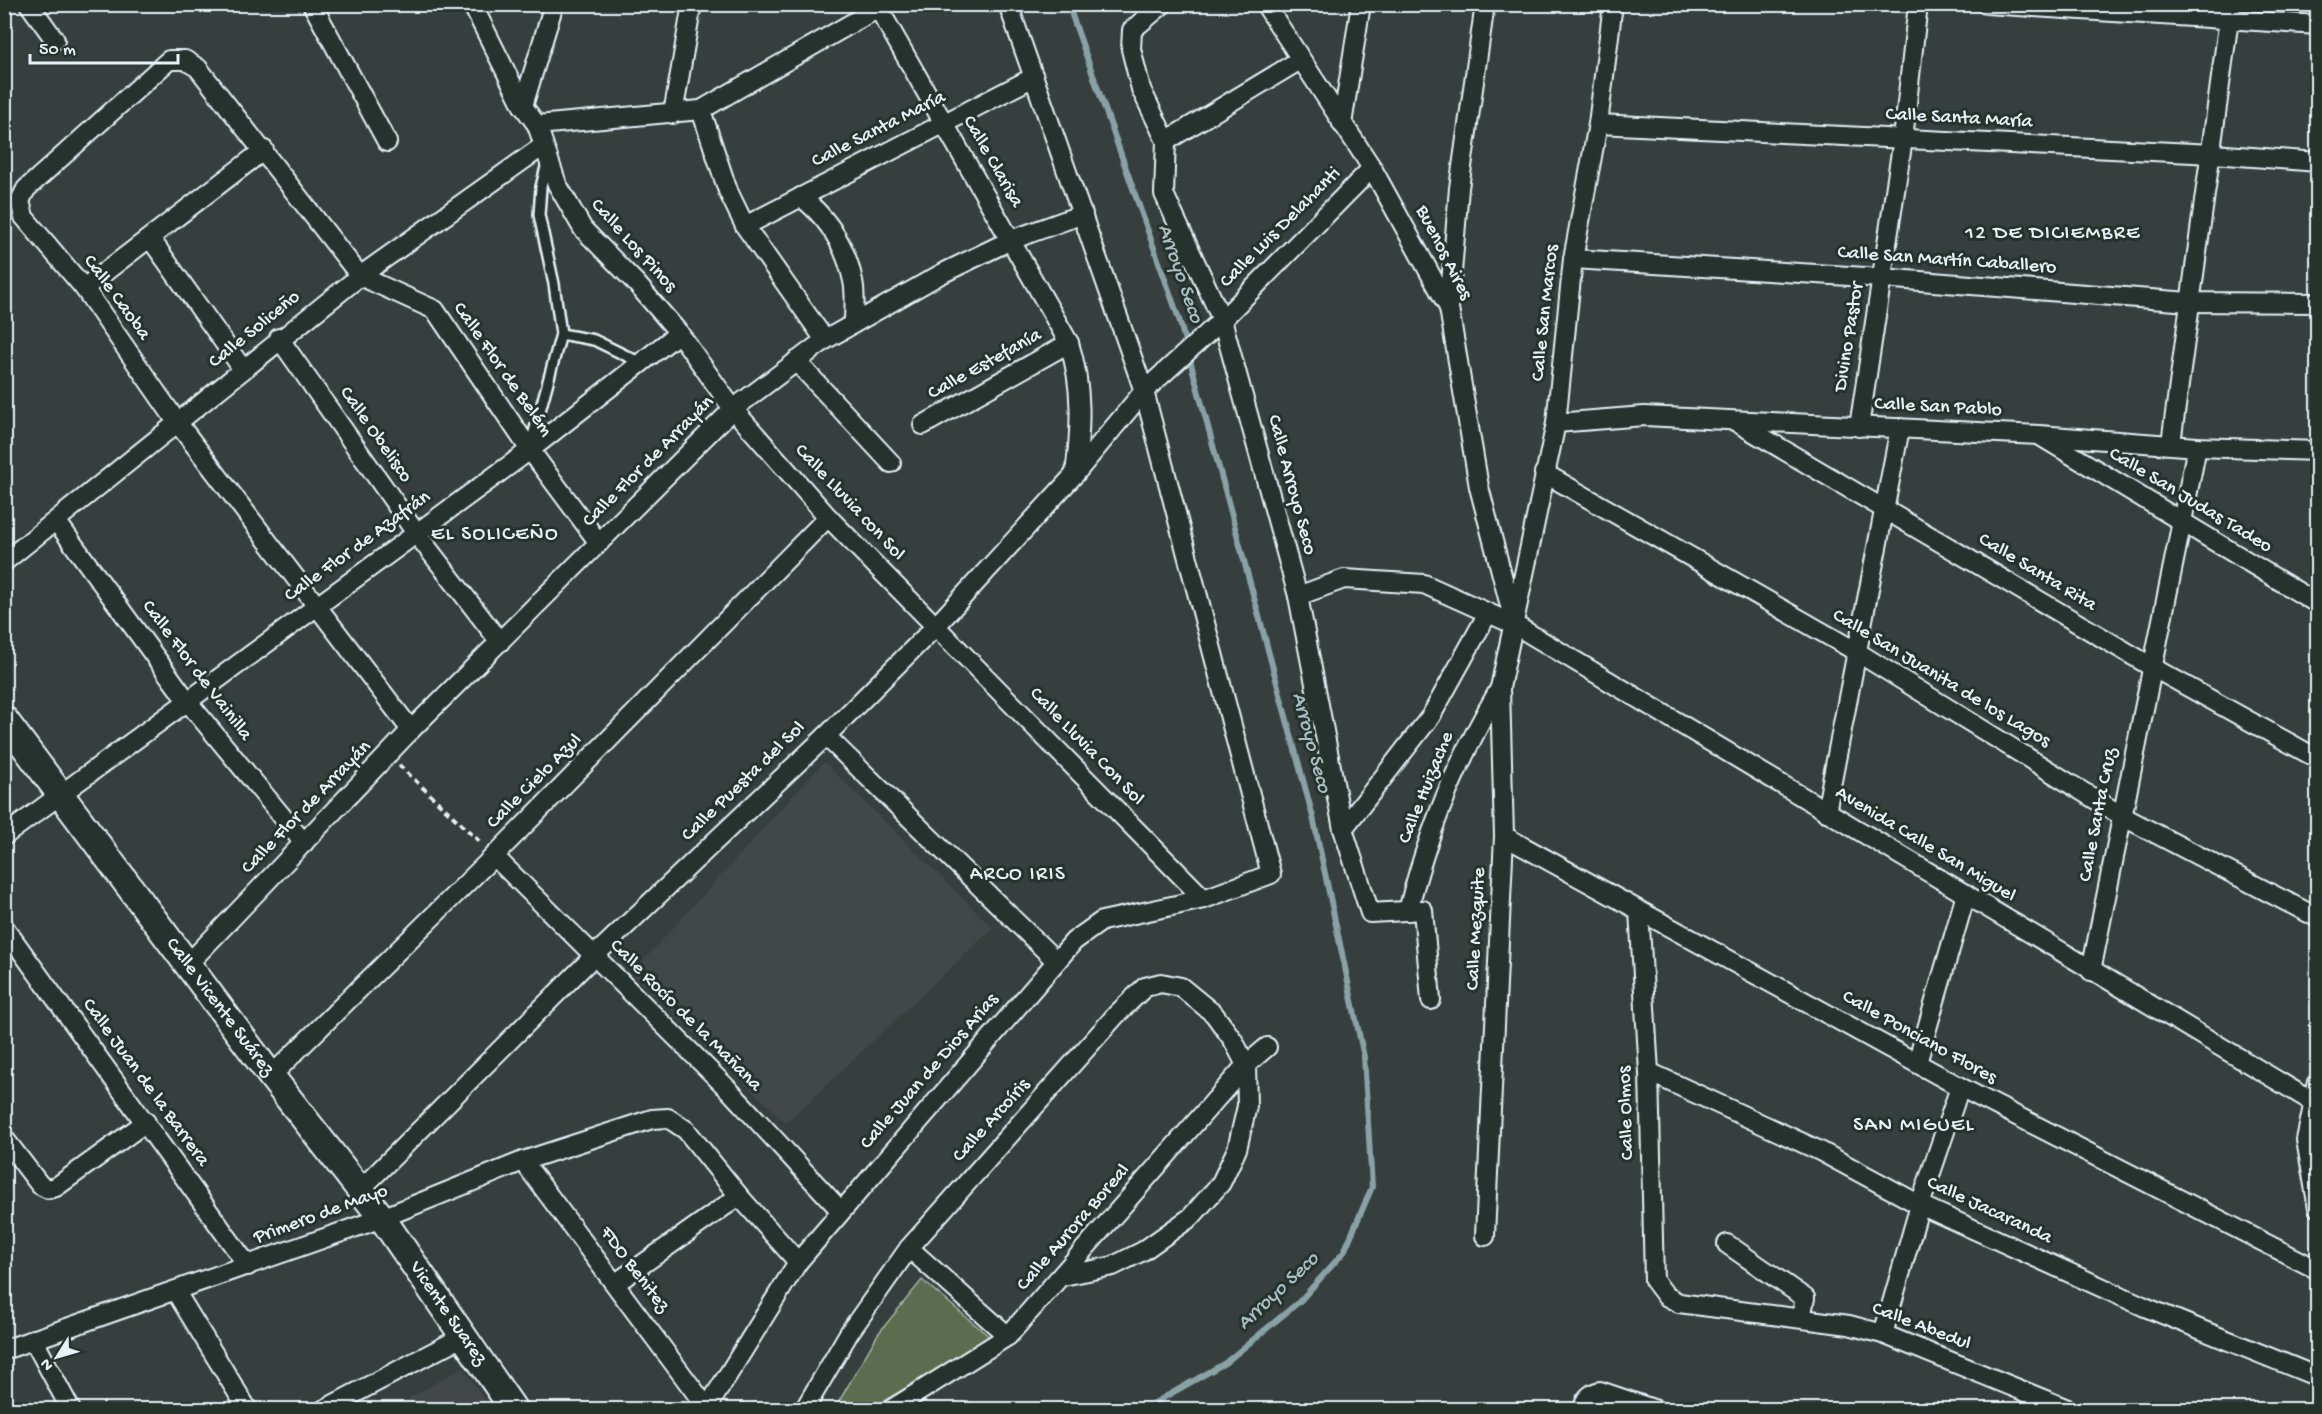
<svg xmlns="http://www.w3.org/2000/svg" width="2322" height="1414" viewBox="0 0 2322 1414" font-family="'Gochi Hand',sans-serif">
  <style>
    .built { fill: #42474a }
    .green { fill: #5c6d4f; stroke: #a2afa4; stroke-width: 1.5 }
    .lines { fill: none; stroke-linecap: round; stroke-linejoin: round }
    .stream { stroke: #89a2a6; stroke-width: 6 }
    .lane-casing { stroke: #e8f1f8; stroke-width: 14 }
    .street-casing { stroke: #e8f1f8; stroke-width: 22 }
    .secondary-casing { stroke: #e8f1f8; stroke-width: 30 }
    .path { stroke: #e8f1f8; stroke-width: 4; stroke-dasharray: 6 4.5; stroke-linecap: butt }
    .lane { stroke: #26332d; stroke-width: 9 }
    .street { stroke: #26332d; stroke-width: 18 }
    .secondary { stroke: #26332d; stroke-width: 26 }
    .labels { text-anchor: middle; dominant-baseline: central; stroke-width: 6; stroke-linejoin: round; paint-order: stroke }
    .street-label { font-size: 20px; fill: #e8f1f8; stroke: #26332d }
    .neighbourhood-label { font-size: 21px; letter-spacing: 1.5px; fill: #e8f1f8; stroke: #26332d }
    .water-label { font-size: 21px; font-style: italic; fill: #a9bdc2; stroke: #26332d }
  </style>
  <rect width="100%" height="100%" fill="#363f3e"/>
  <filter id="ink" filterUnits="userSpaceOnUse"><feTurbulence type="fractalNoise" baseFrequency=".0167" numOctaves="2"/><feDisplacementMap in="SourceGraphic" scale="12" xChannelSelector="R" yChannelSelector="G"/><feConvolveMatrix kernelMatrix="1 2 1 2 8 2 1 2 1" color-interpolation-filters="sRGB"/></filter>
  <g filter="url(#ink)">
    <g class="built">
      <path d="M824 762 993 928 786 1123 632 973Z"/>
      <path d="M463 1367 490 1409H395L394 1407Z"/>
    </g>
    <path class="green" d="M922 1280 991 1338 870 1409 834 1410 878 1334Z"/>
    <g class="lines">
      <path class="stream" d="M1068 4 1179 319 1313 817 1364 1057 1372 1187 1344 1252 1300 1301 1225 1363 1142 1410"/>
      <g class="lane-casing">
        <g id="lane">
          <path d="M561 334 594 340 641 363"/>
          <path d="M530 447 561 334 554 284 539 215 541 187 547 163"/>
        </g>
      </g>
      <g class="street-casing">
        <g id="street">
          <path d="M29 4 55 40"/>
          <path d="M312 4 387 142"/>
          <path d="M472 4 523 106 537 125 557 184 583 229 636 283 679 333 733 409 828 517 1204 899"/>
          <path d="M876 4 1069 343C1083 387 1081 428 1075 474"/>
          <path d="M1163 4 1132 30 1131 49 1141 89 1166 141 1164 194 1222 320 1298 596 1343 829 1370 913 1423 910 1431 1000"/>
          <path d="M1265 4 1372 168 1449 308 1479 487 1514 621"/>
          <path d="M1986 4 2318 25"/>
          <path d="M523 106 554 4"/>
          <path d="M701 110 728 191 745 226 825 340"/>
          <path d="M673 114 692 4"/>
          <path d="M1342 124 1361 4"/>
          <path d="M1598 124 2213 154 2318 162"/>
          <path d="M537 125 701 110 885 4"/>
          <path d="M1166 141 1300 60"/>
          <path d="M801 197C828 218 846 247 853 281 856 294 854 310 854 323"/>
          <path d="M745 226 1034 77"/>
          <path d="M150 238 242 368"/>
          <path d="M1573 259 1882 278 2189 302 2318 303"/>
          <path d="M84 288 264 150"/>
          <path d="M1449 308 1459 188 1485 4"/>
          <path d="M279 338 416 533 500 642"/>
          <path d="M796 361 891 463"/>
          <path d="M1556 423 1644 416 2039 435 2197 447 2318 451"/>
          <path d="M1738 423 2152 667 2318 759"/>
          <path d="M923 425 1069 343"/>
          <path d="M1859 427 1903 139 1918 4"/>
          <path d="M2042 437 2318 604"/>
          <path d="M2171 443 2231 4"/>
          <path d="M1544 473 1857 652 2122 816 2318 918"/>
          <path d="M57 522 188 702 304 843"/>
          <path d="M4 562 360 276 543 146"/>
          <path d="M1298 596 1344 579 1424 584 1515 625 2318 1105"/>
          <path d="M411 730 177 422 84 288 24 217 20 201 26 189 169 60H185L198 68 360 276 435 310 530 450 599 543"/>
          <path d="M826 736 1056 961"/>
          <path d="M1826 812 1900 428"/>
          <path d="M1343 829 1431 716 1488 613"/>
          <path d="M4 836 530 450 679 333"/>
          <path d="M1504 836 1960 1087 2318 1270"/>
          <path d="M494 856 729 1090 840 1210"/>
          <path d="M1408 911C1427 834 1459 757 1500 688"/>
          <path d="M1639 911 1649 1072 1654 1280 1666 1296 1679 1303 1849 1325 1883 1334 2070 1410"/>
          <path d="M4 927 248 1266"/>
          <path d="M189 963 411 730 733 409 825 340 941 274 1011 240 1083 214"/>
          <path d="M2091 971 2197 447"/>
          <path d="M1917 1063 1966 894"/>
          <path d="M1649 1072 1820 1151 1920 1205 2145 1307 2318 1377"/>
          <path d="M271 1076 494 856 828 517"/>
          <path d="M2318 1082 2306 1140 2318 1208"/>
          <path d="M4 1138 40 1185 48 1189 56 1187 146 1122"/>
          <path d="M523 1161 707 1408"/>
          <path d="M359 1191 593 957 826 736 936 626 1075 474 1144 391 1222 320 1372 168"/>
          <path d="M1485 1236 1504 836 1500 688 1556 423 1573 259 1598 124 1613 4"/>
          <path d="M1727 1244 1805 1298 1801 1318"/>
          <path d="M909 1248 1008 1336"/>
          <path d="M616 1283 739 1196"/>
          <path d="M176 1292 248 1410"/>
          <path d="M1883 1334 1920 1205 1960 1087"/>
          <path d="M33 1339 71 1410"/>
          <path d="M4 1350 382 1218 523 1161 652 1119 668 1118 686 1130 739 1196 798 1262"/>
          <path d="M323 1410 462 1337"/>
          <path d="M706 1410 798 1262 1074 941 1102 921 1204 899 1271 874 1144 391 1008 4"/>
          <path d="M804 1410 849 1333 909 1248 1116 1015 1145 987 1161 983 1181 987 1214 1014 1233 1040 1246 1065 1247 1106 1237 1149 1221 1183 1191 1217 1143 1251 1113 1266 1063 1276"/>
          <path d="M890 1410 1008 1336 1246 1065 1267 1047"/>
          <path d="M1584 1410C1583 1399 1591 1393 1600 1391L1656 1410"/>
        </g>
      </g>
      <g class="secondary-casing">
        <g id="secondary">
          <path id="s1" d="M4 719 271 1076 382 1218 514 1410"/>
        </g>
      </g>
      <path class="path" d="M399 765 481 843"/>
      <use href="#lane" class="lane"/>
      <use href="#street" class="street"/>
      <use href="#secondary" class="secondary"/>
    </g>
  </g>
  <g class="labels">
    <g class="street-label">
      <text transform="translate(1959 119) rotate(3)">Calle Santa María</text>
      <text transform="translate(879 130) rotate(-27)">Calle Santa María</text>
      <text transform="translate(992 162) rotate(60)">Calle Clarisa</text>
      <text transform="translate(1281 228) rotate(-45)">Calle Luis Delahanti</text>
      <text transform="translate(633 246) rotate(48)">Calle Los Pinos</text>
      <text transform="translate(1443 253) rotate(63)">Buenos Aires</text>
      <text transform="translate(1947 261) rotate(4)">Calle San Martín Caballero</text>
      <text transform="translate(116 298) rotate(54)">Calle Caoba</text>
      <text transform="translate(1546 313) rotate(-84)">Calle San Marcos</text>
      <text transform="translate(255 330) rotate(-39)">Calle Soliceño</text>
      <text transform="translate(1850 337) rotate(-81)">Divino Pastor</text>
      <text transform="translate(985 365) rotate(-29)">Calle Estefanía</text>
      <text transform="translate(502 370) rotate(55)">Calle Flor de Belém</text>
      <text transform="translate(1938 408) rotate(3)">Calle San Pablo</text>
      <text transform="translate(375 435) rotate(55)">Calle Obelisco</text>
      <text transform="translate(649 462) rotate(-45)">Calle Flor de Arrayán</text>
      <text transform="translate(1291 485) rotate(75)">Calle Arroyo Seco</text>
      <text transform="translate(2190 501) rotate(31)">Calle San Judas Tadeo</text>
      <text transform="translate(849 503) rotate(47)">Calle Lluvia con Sol</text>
      <text transform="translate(358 547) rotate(-36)">Calle Flor de Azafrán</text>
      <text transform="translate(2037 573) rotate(31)">Calle Santa Rita</text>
      <text transform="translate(196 671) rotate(53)">Calle Flor de Vainilla</text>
      <text transform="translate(1941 679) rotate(31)">Calle San Juanita de los Lagos</text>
      <text transform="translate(1086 747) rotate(46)">Calle Lluvia Con Sol</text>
      <text transform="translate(535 782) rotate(-45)">Calle Cielo Azul</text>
      <text transform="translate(744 782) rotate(-44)">Calle Puesta del Sol</text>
      <text transform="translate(1427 788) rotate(-68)">Calle Huizache</text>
      <text transform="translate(307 808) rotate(-46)">Calle Flor de Arrayán</text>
      <text transform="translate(2099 815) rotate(-79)">Calle Santa Cruz</text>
      <text transform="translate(1925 845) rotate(31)">Avenida Calle San Miguel</text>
      <text transform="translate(1477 929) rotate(-87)">Calle Mezquite</text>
      <text stroke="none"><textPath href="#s1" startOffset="360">Calle Vicente Suárez</textPath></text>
      <text transform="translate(685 1016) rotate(45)">Calle Rocío de la Mañana</text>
      <text transform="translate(1919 1038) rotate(29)">Calle Ponciano Flores</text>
      <text transform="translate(930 1072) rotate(-49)">Calle Juan de Dios Arias</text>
      <text transform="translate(145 1083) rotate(54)">Calle Juan de la Barrera</text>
      <text transform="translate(1627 1113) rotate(-92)">Calle Olmos</text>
      <text transform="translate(992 1121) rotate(-48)">Calle Arcoíris</text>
      <text transform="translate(1989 1211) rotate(25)">Calle Jacaranda</text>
      <text transform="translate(321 1215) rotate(-20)">Primero de Mayo</text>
      <text transform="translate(1074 1228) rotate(-49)">Calle Aurora Boreal</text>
      <text transform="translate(634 1270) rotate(53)">FDO Benitez</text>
      <text stroke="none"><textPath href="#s1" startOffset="742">Vicente Suarez</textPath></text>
      <text transform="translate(1921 1327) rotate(21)">Calle Abedul</text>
    </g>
    <g class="neighbourhood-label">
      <text x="2053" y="234">12 DE DICIEMBRE</text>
      <text x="495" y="535">EL SOLICEÑO</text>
      <text x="1018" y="875">ARCO IRIS</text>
      <text x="1914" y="1126">SAN MIGUEL</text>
    </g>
    <g class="water-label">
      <text transform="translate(1179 274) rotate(71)">Arroyo Seco</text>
      <text transform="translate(1310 743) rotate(75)">Arroyo Seco</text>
      <text transform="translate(1279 1292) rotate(-43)">Arroyo Seco</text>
    </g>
  </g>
  <rect width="2322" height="1414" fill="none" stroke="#26332d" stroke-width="24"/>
  <rect x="12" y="12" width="2298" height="1390" fill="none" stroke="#e8f1f8" stroke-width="2" filter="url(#ink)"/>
  <g transform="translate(57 1357) rotate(233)" stroke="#26332d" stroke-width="4.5" paint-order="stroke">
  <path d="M0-4.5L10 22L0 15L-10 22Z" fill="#e8f1f8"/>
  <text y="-9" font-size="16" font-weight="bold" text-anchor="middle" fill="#e8f1f8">N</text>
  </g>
  <path d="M30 54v9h148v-9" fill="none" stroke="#e8f1f8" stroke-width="3"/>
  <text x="39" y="54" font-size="18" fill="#e8f1f8" stroke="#26332d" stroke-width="4.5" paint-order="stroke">50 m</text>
</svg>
